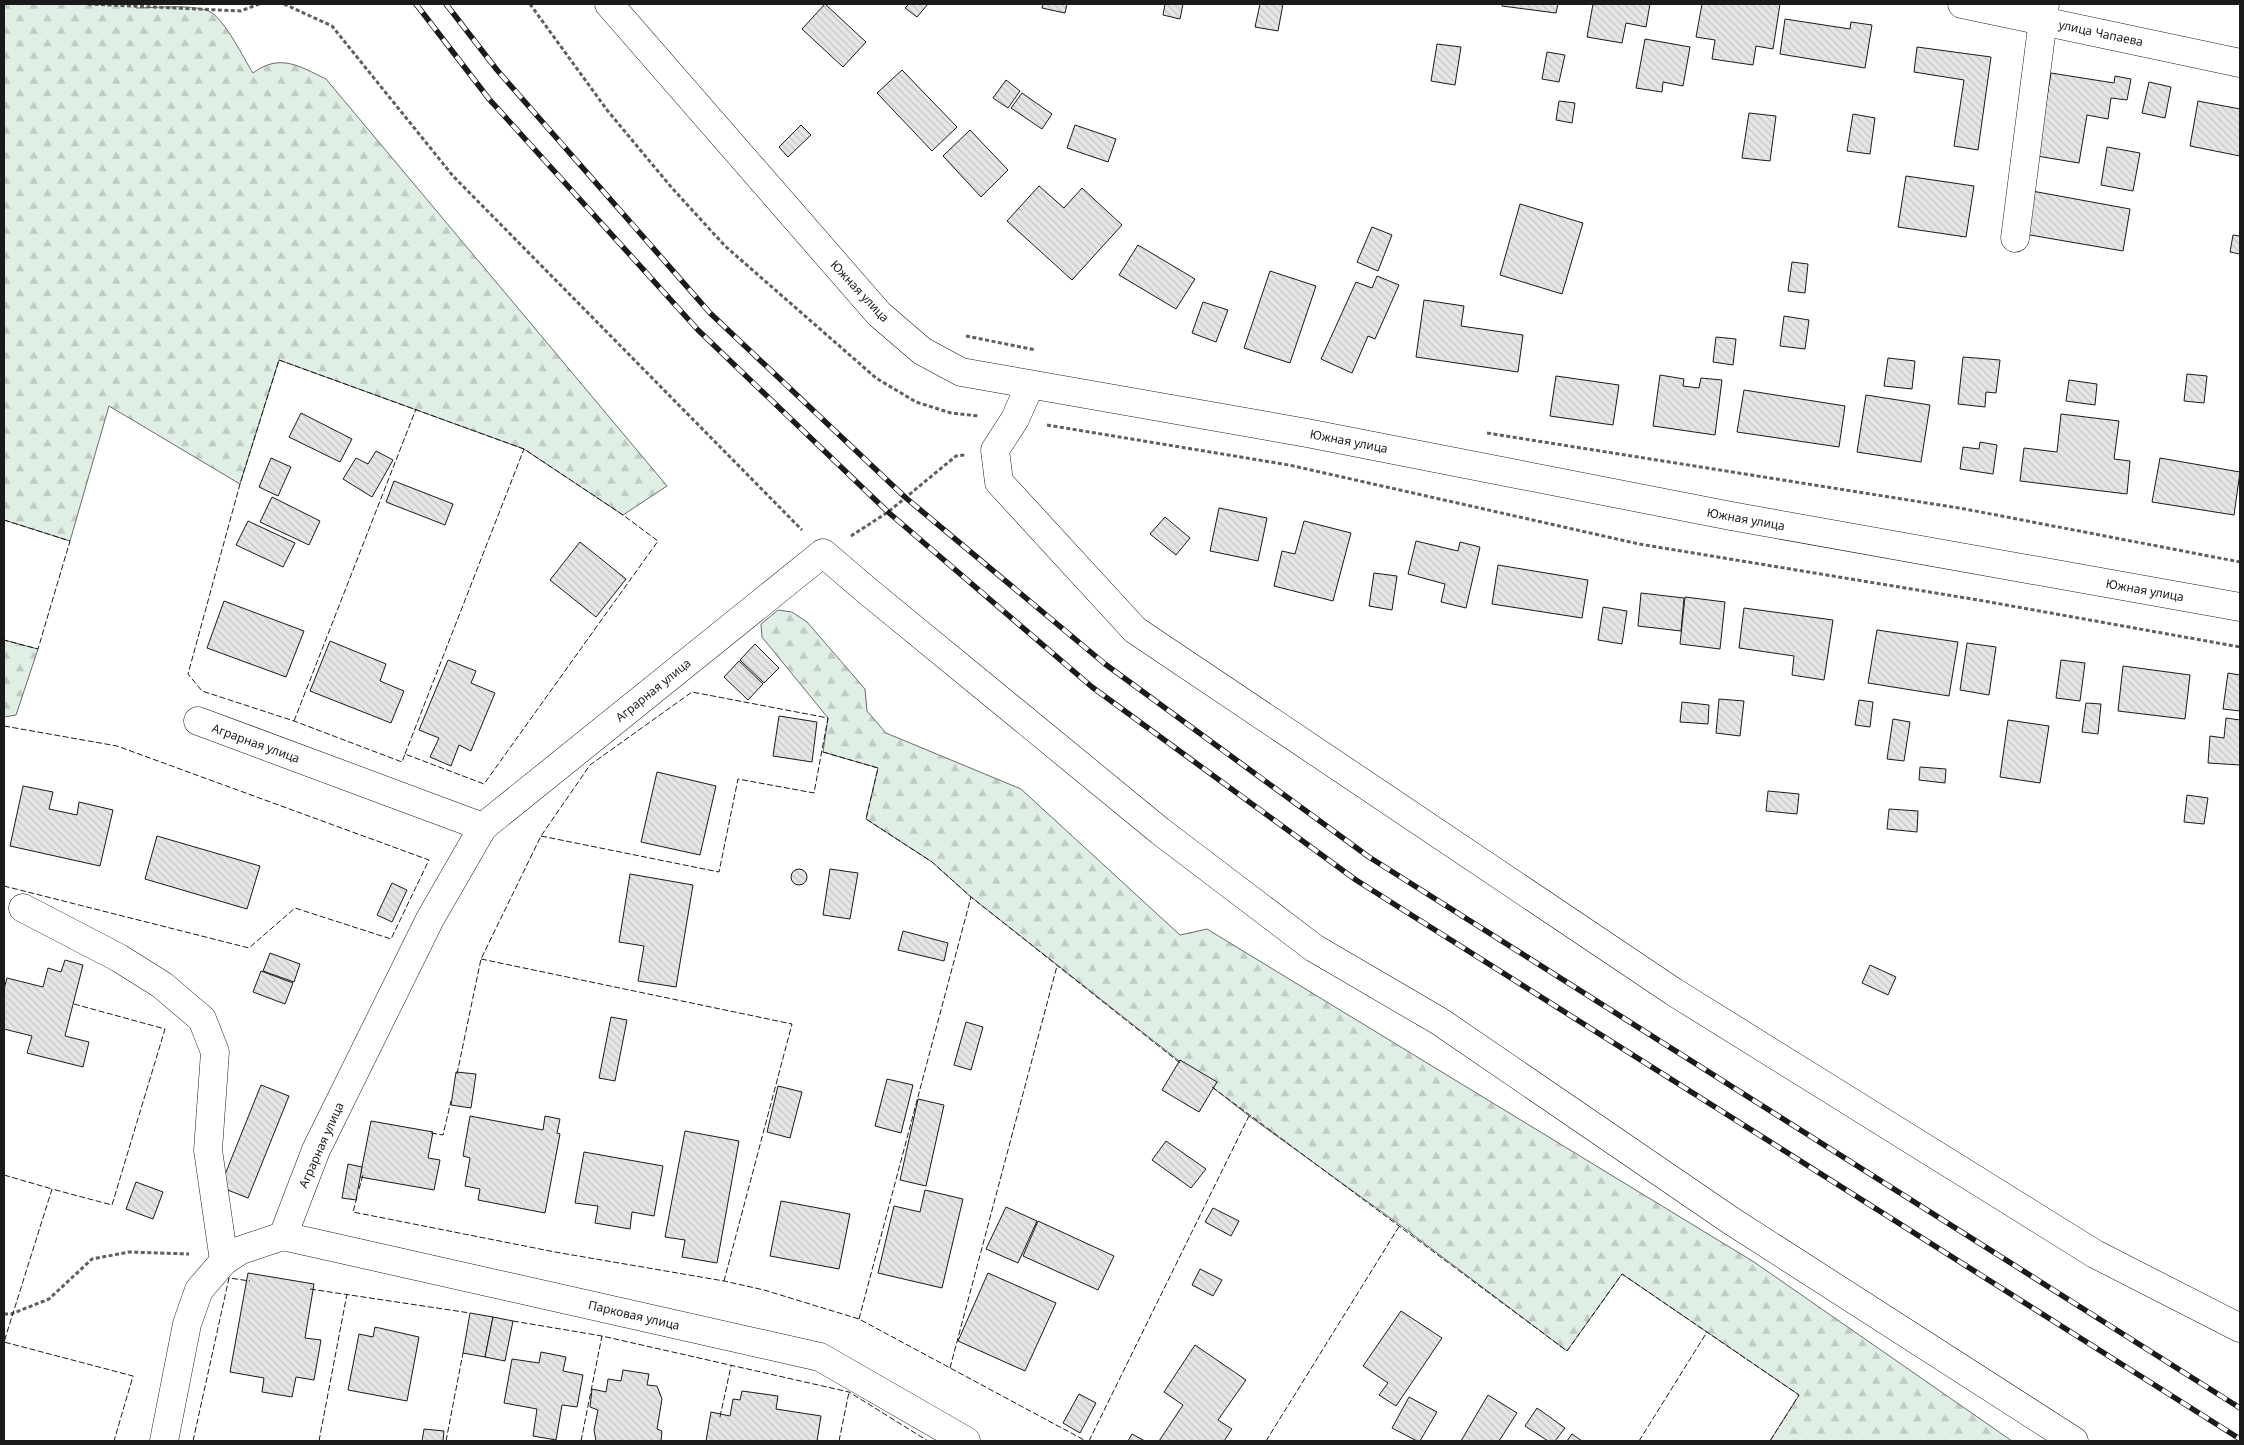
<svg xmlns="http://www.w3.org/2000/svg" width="2244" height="1445" viewBox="0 0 2244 1445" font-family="'Noto Sans',sans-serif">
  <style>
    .forest { fill: url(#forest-firs); stroke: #6a6a6a }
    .building { fill: url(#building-back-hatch); stroke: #1a1a1a }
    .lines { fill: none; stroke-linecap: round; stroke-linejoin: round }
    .minor-casing { stroke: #1a1a1a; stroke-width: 29 }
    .path { stroke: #5f5f5f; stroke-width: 3; stroke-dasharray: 4 2.5; stroke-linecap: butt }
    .minor { stroke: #fff; stroke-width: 28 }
    .rail-casing { stroke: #1a1a1a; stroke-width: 5.5 }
    .rail { stroke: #fff; stroke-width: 4; stroke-dasharray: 11; stroke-linecap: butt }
    .fence { stroke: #1a1a1a; stroke-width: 1; stroke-dasharray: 6 2.5; stroke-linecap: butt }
    .labels { text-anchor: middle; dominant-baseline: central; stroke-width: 4; stroke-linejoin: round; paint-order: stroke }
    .street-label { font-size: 12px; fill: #1a1a1a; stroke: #fff }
  </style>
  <defs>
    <pattern id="forest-firs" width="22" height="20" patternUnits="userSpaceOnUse" patternTransform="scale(1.25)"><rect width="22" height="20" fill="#e0efe3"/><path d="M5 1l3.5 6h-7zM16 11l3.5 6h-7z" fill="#c0ccc2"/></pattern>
    <pattern id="building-back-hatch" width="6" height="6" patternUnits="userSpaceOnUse" patternTransform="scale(1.25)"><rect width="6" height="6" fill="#e6e6e6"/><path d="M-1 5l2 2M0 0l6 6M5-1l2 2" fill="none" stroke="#c5c5c5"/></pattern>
  </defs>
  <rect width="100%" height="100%" fill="#fff"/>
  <g class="forest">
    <path d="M4 4H133L136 8C154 8 197 3 212 13 228 25 242 56 253 73 280 53 299 66 326 79L667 486 623 515 524 449 279 360 240 484 109 406 70 541 4 520Z"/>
    <path d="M778 610 792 612 807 622 865 689 867 711 886 733 1021 789 1180 935 1207 929 1754 1262 2012 1441H1770L1799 1395 1622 1274 1567 1351 1400 1225 1249 1116 971 897 932 862 866 819 878 768 823 752 828 718 762 637 761 624Z"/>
    <path d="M4 640 38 649 16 715 4 717Z"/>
  </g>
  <g class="building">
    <path d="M825 4 866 42 843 67 802 29Z"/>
    <path d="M909 4H928L917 17 905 8Z"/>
    <path d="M1043 4H1067L1065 13 1042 8Z"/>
    <path d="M1165 4H1183L1180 19 1163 15Z"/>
    <path d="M1260 4H1283L1278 31 1255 27Z"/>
    <path d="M1502 4H1558L1556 13 1502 6Z"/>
    <path d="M1593 4H1650L1646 27 1626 23 1622 43 1587 37Z"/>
    <path d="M1702 4H1780L1773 49 1756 46 1753 65 1712 59 1715 40 1696 37Z"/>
    <path d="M1785 19 1850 29 1851 22 1872 25 1865 68 1780 54Z"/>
    <path d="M1645 39 1690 47 1683 86 1663 82 1662 92 1636 88Z"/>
    <path d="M1437 44 1461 47 1455 85 1431 81Z"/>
    <path d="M1917 47 1991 57 1978 150 1954 146 1964 80 1914 72Z"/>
    <path d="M1547 52 1565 55 1559 82 1542 79Z"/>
    <path d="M902 70 957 127 932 151 877 93Z"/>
    <path d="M2051 73 2114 83 2115 76 2131 79 2127 100 2111 98 2108 119 2087 115 2079 163 2037 156Z"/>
    <path d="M1006 80 1020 91 1008 108 993 98Z"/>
    <path d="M2149 82 2171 87 2165 118 2142 113Z"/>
    <path d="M1022 93 1052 114 1042 129 1011 108Z"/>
    <path d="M1559 101 1575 103 1572 123 1556 120Z"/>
    <path d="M2198 101 2240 109V156L2190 146Z"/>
    <path d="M1749 113 1776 116 1770 161 1742 158Z"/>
    <path d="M1853 114 1875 118 1870 154 1847 151Z"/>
    <path d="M801 125 811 135 788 157 779 147Z"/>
    <path d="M1075 125 1116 139 1108 162 1067 148Z"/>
    <path d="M970 130 1008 170 981 197 943 156Z"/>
    <path d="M2107 147 2140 153 2133 191 2101 185Z"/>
    <path d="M1906 176 1974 186 1966 237 1898 227Z"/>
    <path d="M1039 186 1064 208 1082 188 1122 225 1072 280 1007 221Z"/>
    <path d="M2032 191 2130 209 2123 251 2024 234Z"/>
    <path d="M1520 204 1583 223 1562 294 1500 275Z"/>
    <path d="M1372 227 1392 235 1378 271 1357 262Z"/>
    <path d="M2233 235 2240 236V254L2230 252Z"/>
    <path d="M1138 245 1195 279 1176 309 1119 275Z"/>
    <path d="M1792 262 1808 264 1805 293 1788 291Z"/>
    <path d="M1270 271 1316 286 1290 363 1244 348Z"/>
    <path d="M1377 276 1399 285 1375 339 1368 336 1352 373 1321 359 1356 282 1372 288Z"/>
    <path d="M1424 300 1464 306 1461 326 1523 335 1518 372 1416 357Z"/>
    <path d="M1203 302 1228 310 1216 342 1192 333Z"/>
    <path d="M1784 316 1809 320 1805 349 1780 346Z"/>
    <path d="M1716 337 1736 339 1733 365 1713 362Z"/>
    <path d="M1963 357 2000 360 1996 393 1986 392 1985 407 1958 404Z"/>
    <path d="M1888 358 1915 361 1912 389 1884 386Z"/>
    <path d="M2187 374 2207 376 2204 403 2184 401Z"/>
    <path d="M1660 375 1684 379 1683 386 1699 388 1701 378 1722 380 1715 435 1653 426Z"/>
    <path d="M1556 376 1619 385 1613 425 1550 416Z"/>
    <path d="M2069 380 2097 384 2095 405 2066 401Z"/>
    <path d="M1744 390 1845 406 1839 447 1737 432Z"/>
    <path d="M1866 395 1930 405 1921 462 1857 452Z"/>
    <path d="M301 413 352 439 340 462 289 437Z"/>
    <path d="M2061 414 2119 421 2114 459 2130 461 2127 494 2020 481 2024 448 2057 452Z"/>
    <path d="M1980 442 1997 445 1993 474 1960 469 1963 447 1979 449Z"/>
    <path d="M376 451 393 460 372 497 343 479 356 458 368 464Z"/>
    <path d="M271 458 291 467 278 496 259 487Z"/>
    <path d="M2160 458 2240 472 2234 515 2152 502Z"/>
    <path d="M394 481 453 504 445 525 386 502Z"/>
    <path d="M272 497 320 521 309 545 260 522Z"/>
    <path d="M1219 508 1267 518 1258 561 1210 551Z"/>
    <path d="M1165 517 1190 538 1176 555 1150 534Z"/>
    <path d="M248 521 295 543 283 567 236 545Z"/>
    <path d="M1304 521 1351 533 1333 601 1274 586 1282 551 1295 554Z"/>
    <path d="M1416 541 1458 551 1460 542 1480 547 1466 608 1441 602 1445 584 1408 574Z"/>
    <path d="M580 542 626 579 596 617 550 580Z"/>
    <path d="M1498 565 1588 580 1582 618 1492 604Z"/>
    <path d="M1374 573 1397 576 1392 610 1369 606Z"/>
    <path d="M1641 593 1684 598 1681 631 1638 626Z"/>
    <path d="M1685 597 1725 602 1720 649 1680 644Z"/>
    <path d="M224 601 304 631 286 677 207 648Z"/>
    <path d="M1603 607 1627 611 1622 644 1598 640Z"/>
    <path d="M1744 608 1833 620 1824 680 1792 675 1794 656 1739 648Z"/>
    <path d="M1877 630 1958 642 1949 696 1868 683Z"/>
    <path d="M330 641 386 664 380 681 404 691 391 723 310 691Z"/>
    <path d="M1967 643 1996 647 1989 695 1960 690Z"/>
    <path d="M755 644 779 668 764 683 740 660Z"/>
    <path d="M448 660 476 671 471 683 495 693 471 751 459 745 451 766 430 757 439 738 419 730Z"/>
    <path d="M2061 660 2085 663 2080 701 2056 698Z"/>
    <path d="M739 661 763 684 748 700 724 677Z"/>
    <path d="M2123 666 2190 675 2185 719 2118 711Z"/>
    <path d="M2228 673 2240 675V711L2223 709Z"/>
    <path d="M1719 699 1744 701 1740 736 1716 733Z"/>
    <path d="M1859 700 1873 702 1870 727 1855 725Z"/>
    <path d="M1682 702 1709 705 1708 724 1680 722Z"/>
    <path d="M2086 703 2101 704 2098 734 2082 732Z"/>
    <path d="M779 716 817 722 812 762 773 756Z"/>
    <path d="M2226 718 2240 720V765L2208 763 2210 736 2224 738Z"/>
    <path d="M1893 719 1910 722 1904 761 1887 759Z"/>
    <path d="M2008 720 2049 726 2040 783 2000 777Z"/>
    <path d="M1920 767 1946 769 1945 783 1919 780Z"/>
    <path d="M657 772 716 786 700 855 641 842Z"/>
    <path d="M23 786 53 792 49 809 77 815 79 802 113 810 100 866 10 846Z"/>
    <path d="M1768 791 1799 794 1797 814 1766 811Z"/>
    <path d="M2187 795 2208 798 2204 824 2184 822Z"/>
    <path d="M1889 809 1918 811 1917 832 1887 829Z"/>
    <path d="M157 836 260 866 247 909 145 879Z"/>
    <circle cx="799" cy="877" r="8"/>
    <path d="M830 869 858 873 850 919 823 915Z"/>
    <path d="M630 874 693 885 676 987 638 981 644 946 619 942Z"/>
    <path d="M392 883 407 890 392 922 377 915Z"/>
    <path d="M903 931 948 943 944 961 898 950Z"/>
    <path d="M270 953 300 964 294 982 263 971Z"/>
    <path d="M65 960 83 965 65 1036 89 1042 83 1067 27 1053 32 1036 4 1029V989L7 978 43 987 48 968 61 972Z"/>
    <path d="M1870 965 1896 977 1888 995 1862 983Z"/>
    <path d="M261 971 293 983 285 1004 253 992Z"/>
    <path d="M611 1017 627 1020 615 1081 599 1078Z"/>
    <path d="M966 1022 983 1027 971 1070 954 1065Z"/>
    <path d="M1180 1060 1217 1082 1199 1112 1162 1090Z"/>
    <path d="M456 1072 476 1074 471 1108 451 1105Z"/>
    <path d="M887 1079 913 1085 901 1133 875 1126Z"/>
    <path d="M261 1085 289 1096 248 1198 220 1187Z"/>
    <path d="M778 1086 802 1092 790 1138 767 1132Z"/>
    <path d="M918 1099 944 1105 926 1186 900 1180Z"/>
    <path d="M470 1116 543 1130 545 1116 560 1119 557 1133 560 1134 545 1213 478 1200 480 1189 465 1186 470 1158 463 1156Z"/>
    <path d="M371 1121 433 1132 428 1158 440 1160 434 1190 360 1177Z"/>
    <path d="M685 1131 739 1141 717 1263 682 1257 685 1240 665 1237Z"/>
    <path d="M1166 1141 1206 1169 1191 1188 1152 1160Z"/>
    <path d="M584 1152 663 1166 654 1216 632 1212 630 1229 595 1223 598 1206 575 1203Z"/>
    <path d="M348 1164 362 1167 356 1200 342 1198Z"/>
    <path d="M136 1182 163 1192 153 1219 126 1209Z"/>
    <path d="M925 1190 963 1199 942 1288 878 1273 894 1206 920 1212Z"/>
    <path d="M781 1201 850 1214 839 1269 770 1256Z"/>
    <path d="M1006 1207 1037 1221 1018 1263 986 1249Z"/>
    <path d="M1213 1208 1239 1221 1231 1236 1205 1222Z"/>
    <path d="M1038 1221 1114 1256 1098 1290 1023 1256Z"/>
    <path d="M1200 1269 1222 1280 1213 1296 1192 1285Z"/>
    <path d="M248 1273 314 1284 305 1338 321 1340 314 1380 296 1377 292 1397 262 1392 264 1378 230 1372Z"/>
    <path d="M988 1273 1056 1303 1025 1371 958 1341Z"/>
    <path d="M1401 1311 1442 1338 1396 1406 1379 1395 1388 1383 1363 1366Z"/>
    <path d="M470 1313 493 1317 485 1357 463 1353Z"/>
    <path d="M493 1317 513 1321 505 1361 485 1357Z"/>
    <path d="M375 1327 419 1337 407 1401 348 1390 359 1334 373 1337Z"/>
    <path d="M1195 1345 1246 1380 1218 1420 1232 1429 1224 1441H1159L1183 1405 1164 1392Z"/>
    <path d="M541 1352 566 1357 563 1371 583 1375 577 1407 562 1405 556 1440 533 1436 537 1409 504 1403 512 1359 539 1363Z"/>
    <path d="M623 1370 649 1374 647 1385 657 1386 662 1399 657 1429 662 1431 661 1441H596L594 1430 598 1410 590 1407 592 1389 606 1392 608 1379 621 1381Z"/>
    <path d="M742 1391 778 1396 776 1409 821 1416 817 1441H706L711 1412 730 1416 733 1399 740 1400Z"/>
    <path d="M1079 1394 1096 1403 1080 1433 1063 1423Z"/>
    <path d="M1488 1395 1517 1413 1499 1441H1461Z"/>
    <path d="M1409 1397 1437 1412 1420 1441H1417L1392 1428Z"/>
    <path d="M1537 1408 1565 1428 1555 1441H1548L1525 1426Z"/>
    <path d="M424 1429 444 1431 443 1441H422Z"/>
    <path d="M1132 1434 1145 1441H1128Z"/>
    <path d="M1572 1434 1582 1441H1567Z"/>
  </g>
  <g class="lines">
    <g class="minor-casing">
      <g id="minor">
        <path d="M609 4 879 314 922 351 961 372 1307 433 1731 516 2240 607"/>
        <path d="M1962 4 2240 63"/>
        <path d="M2015 238 2045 4"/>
        <path d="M1030 385 1015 419 995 450 999 482 1135 630 1674 992 2095 1254 2240 1328"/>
        <path d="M198 721 483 827"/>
        <path d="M23 908 119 958 162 985 202 1019 215 1052 208 1150 224 1261"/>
        <path d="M283 1236 820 1357 966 1441"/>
        <path d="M164 1441 187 1324 199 1290 224 1261 241 1250 283 1236 316 1150 430 919 483 827 823 553 865 589 1160 831 1314 948 1439 1021 1730 1220 2074 1441"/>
      </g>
    </g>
    <g class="path">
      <path d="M88 4 241 11 259 4"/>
      <path d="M284 4 332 26 453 176 802 530"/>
      <path d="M530 4 607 110 672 188 725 246 876 378 916 402 951 413 979 416"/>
      <path d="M966 336 1036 350"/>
      <path d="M1047 425 1289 465 1639 544 1984 601 2240 647"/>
      <path d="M1487 433 1965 509 2240 562"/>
      <path d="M851 536 888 512 956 456 965 455"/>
      <path d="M4 1314H11L49 1299 92 1259 129 1252 189 1254"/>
    </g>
    <use href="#minor" class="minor"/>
    <g class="rail-casing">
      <g id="rail">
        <path d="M416 4 489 99 698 330 888 512 1092 687 1356 880 2240 1439"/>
        <path d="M446 4 497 70 710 313 906 498 1105 664 1369 857 2240 1408"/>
      </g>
    </g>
    <use href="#rail" class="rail"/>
    <g class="fence">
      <path d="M279 360 524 449 623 515 658 541 484 784 405 754 402 762 294 721 202 691 188 674 240 484Z"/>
      <path d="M4 520 70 541 38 649 4 640"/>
      <path d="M294 721 416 409"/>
      <path d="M4 726 117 746 429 860 391 939 295 908 249 948 4 886"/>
      <path d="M823 752 878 768 866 819 932 862 971 897 1180 1063"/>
      <path d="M405 754 524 449"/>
      <path d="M481 959 792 1024 724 1281"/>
      <path d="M74 1004 165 1029 112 1205 52 1189 4 1342 133 1376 114 1441"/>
      <path d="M457 1074 481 959 541 836 590 765 692 692 828 718 814 793 738 779 719 872 541 836"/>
      <path d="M1212 1087 1567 1351 1622 1274 1799 1395 1770 1441"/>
      <path d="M431 1133 443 1135 451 1101"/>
      <path d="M4 1175 52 1189"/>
      <path d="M359 1189 363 1175"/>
      <path d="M357 1197 353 1212 555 1252 724 1281 764 1290 859 1319 1086 1441"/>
      <path d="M310 1289 470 1313"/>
      <path d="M859 1319 971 897"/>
      <path d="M513 1321 602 1336 849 1392 928 1441"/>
      <path d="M950 1368 1057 966"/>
      <path d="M720 1417 731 1366"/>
      <path d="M193 1441 229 1278 250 1281"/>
      <path d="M319 1441 347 1294"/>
      <path d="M446 1441 463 1353"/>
      <path d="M581 1441 602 1336"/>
      <path d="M839 1441 849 1392"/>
      <path d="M1089 1441 1249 1116"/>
      <path d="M1266 1441 1400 1225"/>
      <path d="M1639 1441 1707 1332"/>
    </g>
  </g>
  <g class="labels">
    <g class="street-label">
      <text transform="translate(2101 33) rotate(12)">улица Чапаева</text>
      <text transform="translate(860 291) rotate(47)">Южная улица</text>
      <text transform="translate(1349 441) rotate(11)">Южная улица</text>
      <text transform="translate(1746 519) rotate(10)">Южная улица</text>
      <text transform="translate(2145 590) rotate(10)">Южная улица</text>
      <text transform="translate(653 690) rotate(-39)">Аграрная улица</text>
      <text transform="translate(256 743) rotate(20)">Аграрная улица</text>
      <text transform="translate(321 1145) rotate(-66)">Аграрная улица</text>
      <text transform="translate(634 1315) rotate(13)">Парковая улица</text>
    </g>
  </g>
  <rect width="2244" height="1445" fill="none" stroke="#1a1a1a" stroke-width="10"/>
</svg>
